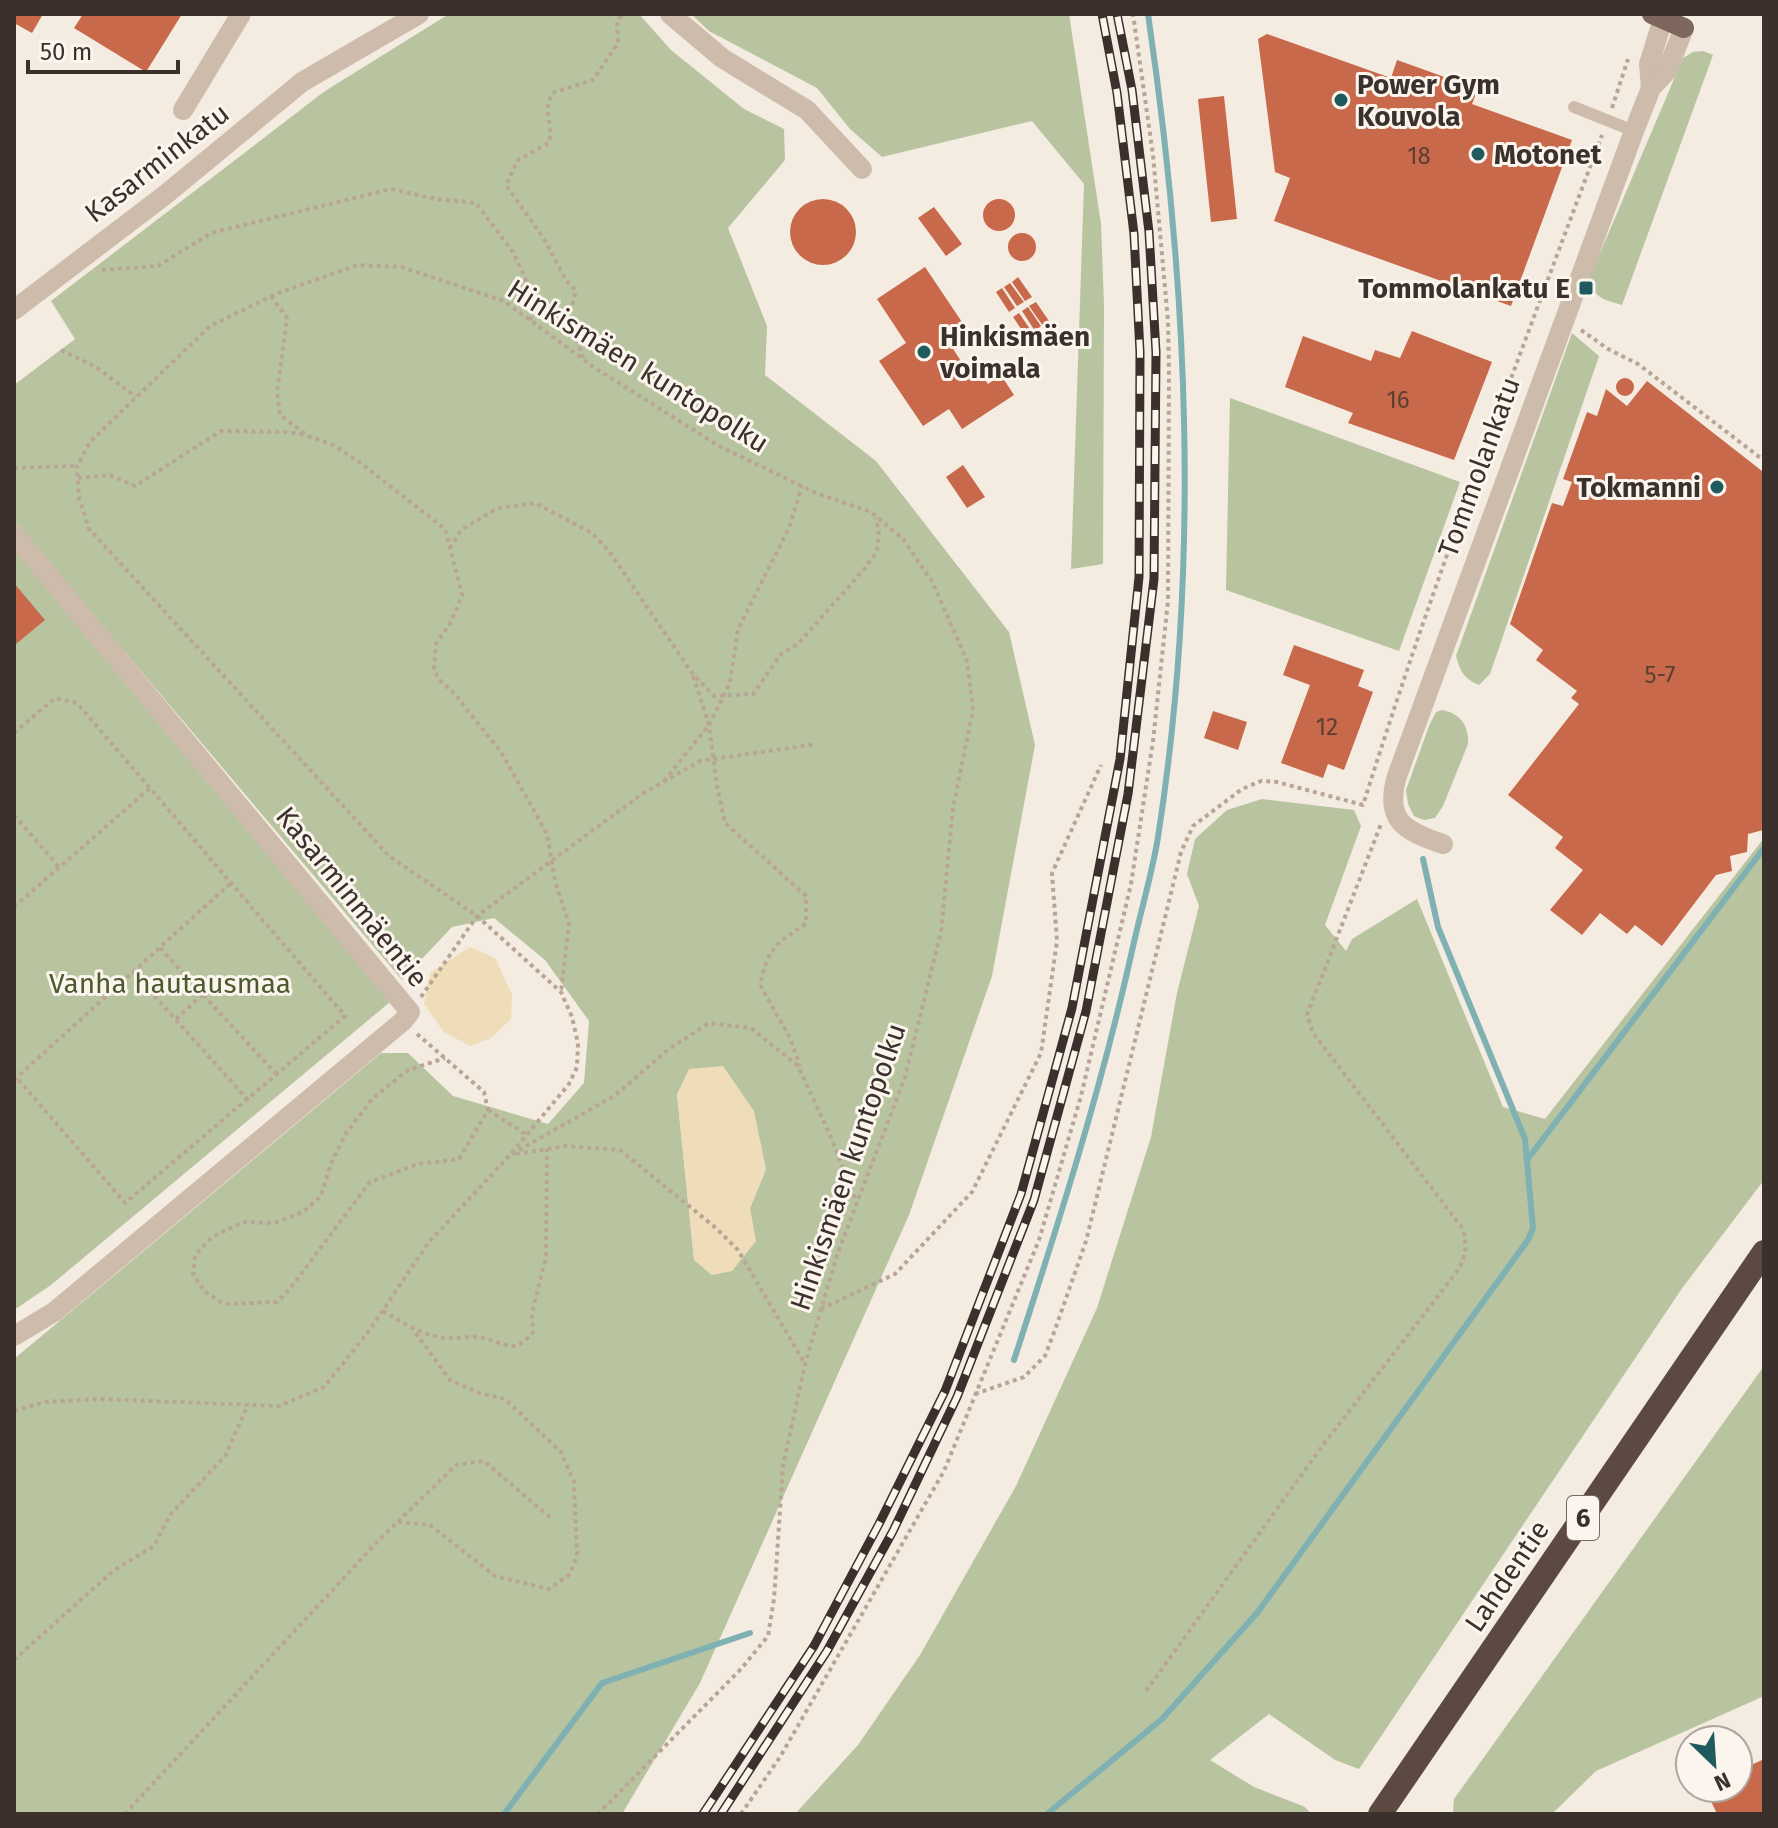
<svg xmlns="http://www.w3.org/2000/svg" width="1778" height="1828" viewBox="0 0 1778 1828" font-family="'Fira Sans',sans-serif">
  <style>
    .green { fill: #b8c4a0; fill-rule: evenodd }
    .sand { fill: #efdcb8 }
    .lines { fill: none; stroke-linecap: round; stroke-linejoin: round }
    .stream { stroke: #7fb0b2; stroke-width: 6 }
    .building { fill: #c8694b }
    .path { stroke: #b9a596; stroke-width: 4; stroke-dasharray: 4 4; stroke-linecap: butt }
    .lane { stroke: #cdbbac; stroke-width: 12 }
    .street { stroke: #cdbbac; stroke-width: 20 }
    .primary { stroke: #7d675c; stroke-width: 20 }
    .highway { stroke: #5c4a42; stroke-width: 24 }
    .rail-casing { stroke: #3b302b; stroke-width: 9 }
    .rail { stroke: #fbf5ee; stroke-width: 6; stroke-dasharray: 18; stroke-linecap: butt }
    .poi-dot { fill: #1f5a5e; stroke: #fbf5ee; stroke-width: 3 }
    .labels { text-anchor: middle; dominant-baseline: central; stroke-width: 6; stroke-linejoin: round; paint-order: stroke }
    .number-label { font-size: 24px; fill: #5e3e33 }
    .shield { fill: #fbf5ee; stroke: #756b66; stroke-width: 2 }
    .shield-label { font-size: 26px; font-weight: bold; fill: #3b302b }
    .poi-label { font-size: 28px; font-weight: bold; fill: #3b302b; stroke: #fbf5ee; text-anchor: start }
    .street-label { font-size: 28px; fill: #3b302b; stroke: #fbf5ee }
    .park-label { font-size: 28px; fill: #4a5a2e; stroke: #fbf5ee }
  </style>
  <rect width="100%" height="100%" fill="#f4ebe1"/>
  <g class="green">
    <path d="M449 14H639L671 50 744 109 784 129 785 160 728 228 767 326 765 375 876 461 1009 632 1035 745 992 976 909 1215 700 1683 622 1814H14V1359L381 1053H408L453 1096 548 1124 584 1083 589 1021 545 960 494 918 452 927 402 980 14 521V385L75 339 51 301 325 91ZM677 1094 766 1169 750 1208 712 1275 694 1259Z"/>
    <path d="M691 14H1069L1101 224 1104 306 1103 564 1071 569 1084 184 1032 121 882 157 850 129 817 88 709 31Z"/>
    <path d="M1703 51 1713 55 1622 305C1603 299 1595 299 1589 279L1683 58 1693 52Z"/>
    <path d="M1572 333 1599 356 1490 674 1479 685C1464 679 1460 671 1456 656Z"/>
    <path d="M1230 398 1460 482 1399 651 1226 590Z"/>
    <path d="M14 549 390 1002 51 1285 14 1310Z"/>
    <path d="M1442 710C1460 713 1469 726 1468 744L1443 806 1435 818 1424 820 1414 816 1408 804 1406 790 1429 726 1436 712Z"/>
    <path d="M1262 799 1354 810 1361 826 1325 925 1346 951 1352 939 1417 899 1503 1107 1545 1119 1764 838V1180L1683 1287 1359 1769 1335 1760 1269 1714 1210 1760 1254 1787 1305 1807 1311 1814H795L858 1745 920 1655 1016 1486 1097 1308 1151 1137 1177 993 1199 906 1187 874 1195 839 1227 810Z"/>
    <path d="M1764 1366V1696L1596 1771 1552 1814H1453L1454 1799Z"/>
  </g>
  <g class="sand">
    <path d="M470 947 495 958 512 994 511 1019 491 1038 470 1046 444 1032 424 1004 430 973Z"/>
    <path d="M723 1066 754 1111 766 1169 750 1208 756 1241 732 1271 712 1275 694 1260 677 1094 689 1069Z"/>
  </g>
  <g class="lines">
    <g class="stream">
      <path d="M1527 1160 1764 848"/>
      <path d="M1014 1360C1058 1225 1101 1090 1132 951 1140 913 1152 875 1158 837 1201 562 1188 287 1148 14"/>
      <path d="M504 1814 602 1683 750 1633"/>
      <path d="M1047 1814 1162 1719 1257 1613 1528 1240 1533 1228 1525 1139 1438 927 1423 859"/>
    </g>
  </g>
  <g class="building">
    <path d="M14 14H43L32 33 14 23Z"/>
    <path d="M83 14H182L146 72 74 28Z"/>
    <path d="M1267 34 1391 78 1397 60 1478 89 1472 104 1572 140 1511 306 1274 221 1290 178 1275 172 1258 39Z"/>
    <path d="M1224 96 1237 219 1211 222 1198 99Z"/>
    <circle cx="999" cy="215" r="16"/>
    <circle cx="823" cy="232" r="33"/>
    <path d="M934 207 962 244 946 256 918 218Z"/>
    <circle cx="1022" cy="247" r="14"/>
    <path d="M925 267 966 328 948 341 968 372 976 367 988 384 1001 375 1014 395 962 429 949 409 923 426 879 361 906 343 877 299Z"/>
    <path d="M1018 277 1032 297 1025 301 1012 282Z"/>
    <path d="M1010 283 1024 302 1017 306 1004 287Z"/>
    <path d="M1002 288 1015 308 1009 312 996 292Z"/>
    <path d="M1036 302 1049 321 1043 326 1029 306Z"/>
    <path d="M1028 307 1041 326 1035 331 1022 311Z"/>
    <path d="M1019 313 1032 332 1026 336 1013 317Z"/>
    <path d="M1412 331 1492 362 1454 460 1348 423 1353 413 1285 387 1303 336 1371 361 1375 350 1400 358Z"/>
    <circle cx="1625" cy="387" r="9"/>
    <path d="M1647 381 1762 471 1764 469 1763 830 1748 834 1747 852 1730 856 1732 871 1716 875 1662 946 1635 925 1627 934 1600 913 1582 935 1550 910 1583 870 1555 848 1563 837 1508 795 1579 704 1571 698 1577 691 1536 660 1543 650 1510 624 1552 503 1563 506 1572 482 1563 479 1587 412 1597 416 1606 389 1627 406Z"/>
    <path d="M963 465 985 497 967 508 946 477Z"/>
    <path d="M14 583 45 620 16 644 14 642Z"/>
    <path d="M1294 645 1364 670 1358 686 1373 692 1344 770 1328 764 1323 778 1281 763 1310 685 1283 675Z"/>
    <path d="M1213 711 1247 722 1238 750 1204 738Z"/>
    <path d="M1764 1759V1814H1717L1705 1788H1738V1763L1741 1770Z"/>
  </g>
  <g class="lines">
    <g class="path">
      <path d="M1612 108 1628 59"/>
      <path d="M102 270 158 266 211 233 391 189 436 199 476 203 513 252 531 291V321"/>
      <path d="M271 296 287 318 277 392 280 415 308 436 333 445 358 461 445 529 462 595 451 622 436 644 434 669 439 680 453 692 501 752 547 834 555 881 569 924 561 992"/>
      <path d="M1581 330 1608 349 1638 364 1762 459"/>
      <path d="M61 350 96 367 136 397"/>
      <path d="M583 358 569 317 576 291 566 280 544 239 506 185 518 160 549 143C554 120 542 116 552 93L593 80 618 43 617 22 622 14"/>
      <path d="M14 468 77 466"/>
      <path d="M78 478 110 475 135 486 221 431 287 432 305 435"/>
      <path d="M450 548 461 530 498 508 535 503 592 533 609 551 692 673 714 696 753 694 781 654 798 644 865 568 877 551 879 534 876 518"/>
      <path d="M693 676 709 725 717 786 725 823 806 896V924C774 944 768 949 760 985L790 1038 800 1066"/>
      <path d="M14 733 55 698 77 703 345 1016 125 1203 17 1078"/>
      <path d="M664 781 709 725 730 683 738 629 789 528 802 486"/>
      <path d="M14 815 59 867"/>
      <path d="M14 907 150 788"/>
      <path d="M160 948 277 1075"/>
      <path d="M133 972 248 1100"/>
      <path d="M421 997 477 916 642 794 700 761 817 744"/>
      <path d="M176 1019 203 994"/>
      <path d="M417 1034 484 1092 488 1110 459 1159 418 1164 370 1182 290 1289 277 1302 224 1304 205 1292 193 1274 195 1255 212 1237 243 1222 274 1223 303 1212 321 1196 330 1166 346 1133 373 1098 408 1070 445 1058"/>
      <path d="M14 1080 231 883"/>
      <path d="M488 1110 527 1135"/>
      <path d="M512 1154 614 1096 669 1049 709 1023 751 1028 798 1066 830 1135 856 1201"/>
      <path d="M516 1154 566 1146 620 1150 716 1228 738 1250 805 1364"/>
      <path d="M821 1309 895 1274 972 1192 1041 1053 1057 941 1052 873 1101 765"/>
      <path d="M383 1311C402 1322 423 1336 446 1338 458 1339 472 1335 484 1338 507 1344 515 1355 533 1332L532 1313 546 1257 547 1149"/>
      <path d="M975 1394 1024 1377 1045 1356 1056 1327 1086 1241 1181 852 1193 826 1242 789 1261 781 1277 782 1363 805C1434 579 1519 357 1602 135"/>
      <path d="M14 1411 45 1402 100 1399 279 1406 324 1387 366 1335 429 1242 510 1155 569 1084 577 1067 578 1043 572 1017 561 992 477 916 389 856 89 529 79 498 77 466 90 442 210 326 278 293 358 265 401 267 504 301 595 368 719 446 816 493 871 512 903 539 933 583 967 661 973 710 953 808 941 932 905 1077 837 1255 805 1364 783 1466 774 1599 768 1636 741 1669 598 1814"/>
      <path d="M398 1522 430 1525 495 1576 549 1589 570 1574 577 1556 574 1482 561 1452 505 1399 479 1393 450 1380 412 1328"/>
      <path d="M14 1660 113 1571 154 1546 170 1515 225 1456 248 1405"/>
      <path d="M1146 1691 1323 1445 1459 1269C1466 1254 1467 1245 1463 1229L1313 1033 1307 1015 1381 824"/>
      <path d="M125 1814 377 1542 456 1465 484 1461 551 1518"/>
      <path d="M741 1814 780 1757 944 1471 1039 1240 1081 1096 1131 884 1153 741 1168 601 1169 374 1168 321 1153 155 1133 14"/>
    </g>
    <path class="lane" d="M1574 107 1634 131"/>
    <g class="street">
      <path d="M670 14 722 58 807 110 862 169"/>
      <path d="M1651 88 1649 64 1663 19"/>
      <path d="M183 110 241 14"/>
      <path d="M14 310 165 195 302 82 419 14"/>
      <path d="M14 534 410 1012 403 1021 54 1312 14 1336"/>
      <path d="M1443 844C1404 831 1384 820 1397 776L1634 131 1651 88 1667 71 1684 28"/>
    </g>
    <path class="primary" d="M1652 14 1684 28"/>
    <path class="highway" d="M1380 1814 1764 1252"/>
    <g class="rail-casing">
      <g id="rail">
        <path d="M703 1814 814 1646 879 1524 945 1391 1021 1194 1072 1008 1120 759 1139 577 1140 352 1134 234 1117 93 1102 14"/>
        <path d="M721 1814 827 1651 893 1531 957 1397 1034 1200 1086 1011 1128 794 1154 579 1156 352 1149 232 1132 90 1117 14"/>
      </g>
    </g>
    <use href="#rail" class="rail"/>
  </g>
  <g class="poi-dot">
    <circle cx="1341" cy="100" r="8"/>
    <circle cx="1478" cy="154" r="8"/>
    <rect x="1578" y="280" width="16" height="16" rx="4"/>
    <circle cx="924" cy="352" r="8"/>
    <circle cx="1717" cy="487" r="8"/>
  </g>
  <g class="labels">
    <g class="number-label">
      <text x="1419" y="156">18</text>
      <text x="1398" y="400">16</text>
      <text x="1660" y="675">5-7</text>
      <text x="1327" y="727">12</text>
    </g>
    <rect class="shield" x="1567" y="1496" width="32" height="44" rx="6"/>
    <g class="shield-label">
      <text x="1583" y="1518">6</text>
    </g>
    <g class="poi-label">
      <text x="1357" y="84">Power Gym<tspan x="1357" dy="32">Kouvola</tspan></text>
      <text x="1494" y="154">Motonet</text>
      <text x="1570" y="288" text-anchor="end">Tommolankatu E</text>
      <text x="940" y="336">Hinkismäen<tspan x="940" dy="32">voimala</tspan></text>
      <text x="1701" y="487" text-anchor="end">Tokmanni</text>
    </g>
    <g class="street-label">
      <text transform="translate(157 163) rotate(-38)">Kasarminkatu</text>
      <text transform="translate(638 366) rotate(32)">Hinkismäen kuntopolku</text>
      <text transform="translate(1479 467) rotate(-70)">Tommolankatu</text>
      <text transform="translate(352 897) rotate(51)">Kasarminmäentie</text>
      <text transform="translate(848 1167) rotate(-71)">Hinkismäen kuntopolku</text>
      <text transform="translate(1507 1576) rotate(-56)">Lahdentie</text>
    </g>
    <g class="park-label">
      <text x="170" y="983">Vanha hautausmaa</text>
    </g>
  </g>
  <rect width="1778" height="1828" fill="none" stroke="#3b302b" stroke-width="32"/>
  <g transform="translate(1714 1764) rotate(155)"><circle r="38" fill="#fbf5ee" stroke="#aea6a0" stroke-width="2"/>
  <path d="M0-6L14 30L0 20L-14 30Z" fill="#1f5a5e"/>
  <text y="-12" font-size="22" font-weight="bold" text-anchor="middle" fill="#3b302b">N</text>
  </g>
  <path d="M28 60v12h150v-12" fill="none" stroke="#3b302b" stroke-width="4"/>
  <text x="40" y="60" font-size="24" fill="#3b302b" stroke="#fbf5ee" stroke-width="6" paint-order="stroke">50 m</text>
</svg>
